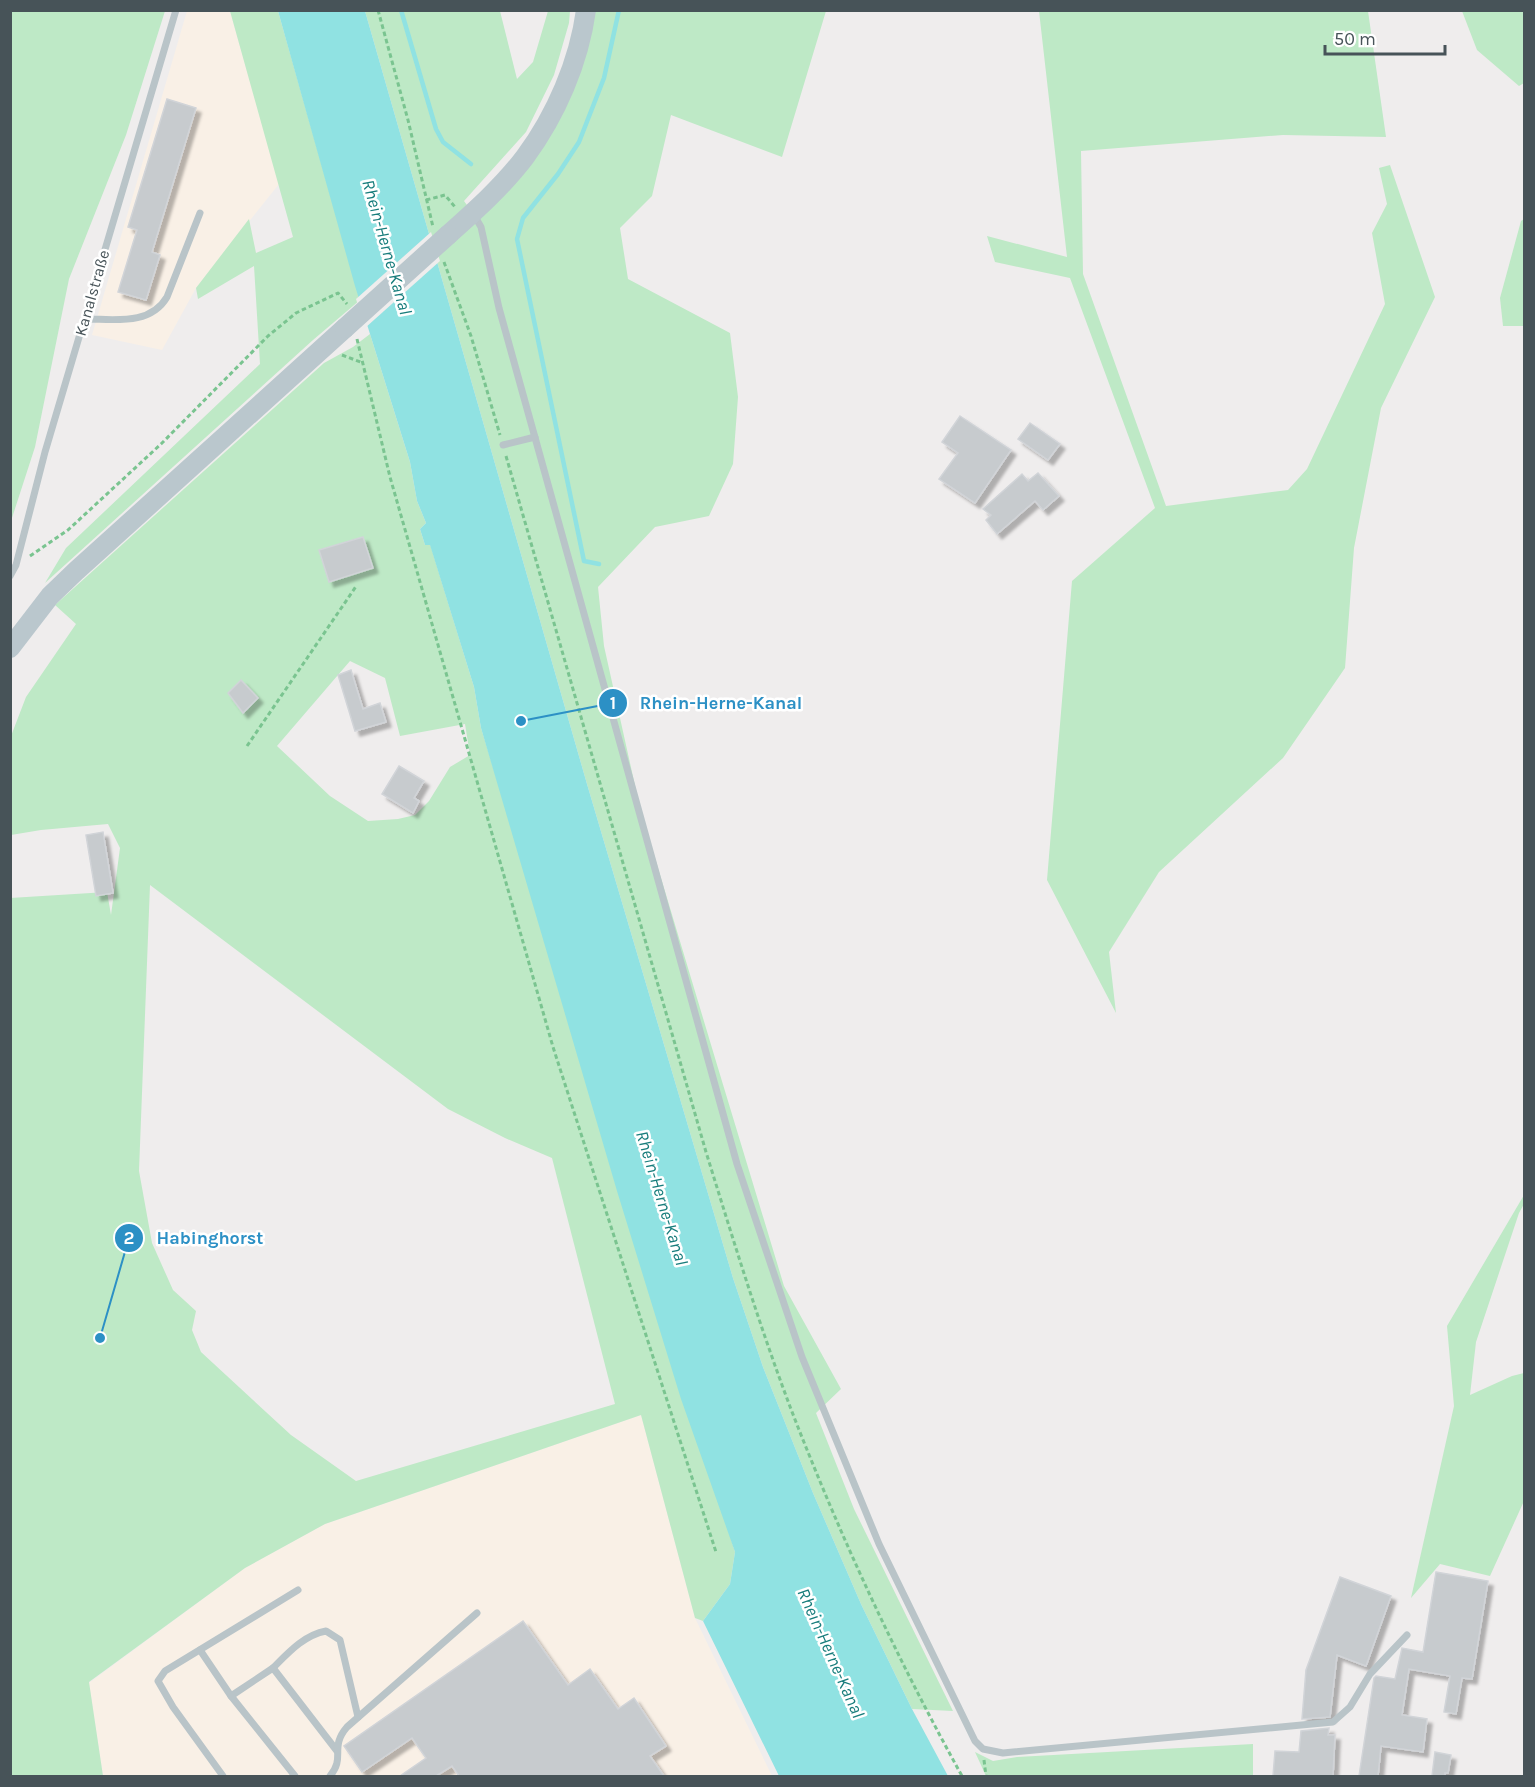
<svg xmlns="http://www.w3.org/2000/svg" width="1535" height="1787" viewBox="0 0 1535 1787" font-family="Karla,sans-serif">
  <style>
    .commercial { fill: #f9f0e6 }
    .green { fill: #bee9c6; fill-rule: evenodd }
    .water { fill: #90e2e2 }
    .pier { fill: #efeded }
    .lines { fill: none; stroke-linecap: round; stroke-linejoin: round }
    .stream { stroke: #90e2e2; stroke-width: 4.5 }
    .building { fill: #c7cbce; stroke: #d1d4d8; stroke-width: 1.5; filter: url(#shadow) }
    .path { stroke: #7ac490; stroke-width: 3; stroke-dasharray: 4.5 3; stroke-linecap: butt }
    .lane { stroke: #b9c4c8; stroke-width: 7 }
    .secondary { stroke: #bac7cd; stroke-width: 20 }
    .secondary-bridge { stroke: #bac7cd; stroke-width: 20 }
    .labels { text-anchor: middle; dominant-baseline: central; stroke-width: 5; stroke-linejoin: round; paint-order: stroke }
    .street-label { font-size: 16px; fill: #475358; stroke: #fff }
    .water-label { font-size: 18px; font-style: italic; fill: #187d7c; stroke: #fff }
    .leader { fill: none; stroke: #2c90c5; stroke-width: 2 }
    .callout-dot { fill: #2c90c5; stroke: #fff; stroke-width: 2 }
    .mark-label { font-size: 18px; text-anchor: middle; font-weight: bold; fill: #fff }
    .callout-label { font-size: 18px; text-anchor: middle; font-weight: bold; fill: #2c90c5; stroke: #fff; stroke-width: 5; stroke-linejoin: round; paint-order: stroke }
  </style>
  <defs>
    <filter id="shadow"><feDropShadow dx="5" dy="5" stdDeviation="1.5" flood-color="#0004"/></filter>
  </defs>
  <rect width="100%" height="100%" fill="#efeded"/>
  <g class="commercial">
    <path d="M187 11H230L279 184 196 288 162 350 92 335Z"/>
    <path d="M641 1415 695 1618 772 1776H103L89 1683 245 1568 325 1524Z"/>
  </g>
  <g class="green">
    <path d="M11 10 165 11 126 135 69 279 35 447 11 521Z"/>
    <path d="M230 11H278L360 300 313 340 45 583 66 548 260 364 254 266 198 299 196 288 249 219 256 253 293 237Z"/>
    <path d="M365 11H500L517 79 533 62 548 11H570L569 23 554 75 526 132 464 201 472 212 524 158 594 11H826L782 157 671 115 652 196 620 228 628 279 730 333 738 397 733 464 709 516 655 527 598 587 604 646 640 808 718 1068 784 1286 841 1389 816 1413 854 1509 953 1711 912 1709 861 1604 813 1493 763 1367 733 1278 587 784Z"/>
    <path d="M1039 11H1368L1386 137 1283 135 1081 151 1083 274 1166 506 1288 490 1307 469 1385 304 1372 233 1387 204 1379 168 1390 165 1435 297 1381 408 1354 548 1345 668 1283 758 1159 872 1109 952 1116 1013 1047 880 1072 581 1155 508 1070 278 995 262 987 236 1067 257Z"/>
    <path d="M1462 11H1524V83L1519 86 1477 50Z"/>
    <path d="M1524 219V326H1503L1500 298 1521 221Z"/>
    <path d="M370 334 410 462 417 501 426 523 420 529 425 545 430 544 474 687 481 728 735 1552 730 1584 703 1621 695 1618 641 1415 325 1524 245 1568 89 1682 103 1776H11L10 898 107 892 111 915 120 848 108 824 41 830 11 835V736L26 697 76 624 55 605 324 363 353 347ZM350 661 385 678 400 736 465 724 470 755 450 767 429 801 415 815 398 819 368 821 330 796 277 746ZM150 885 448 1109 505 1138 552 1158 615 1404 356 1481 291 1435 201 1352 192 1330 196 1311 173 1290 152 1243 139 1171Z"/>
    <path d="M1524 1195V1204L1519 1213 1476 1342 1470 1395 1512 1376 1524 1373V1501L1490 1576 1440 1564 1411 1598 1454 1406 1447 1326Z"/>
    <path d="M1253 1744V1776H986L975 1752 993 1761 1017 1757Z"/>
  </g>
  <path class="water" d="M278 11H365L587 784 733 1278 763 1367 813 1493 861 1604 912 1709 948 1776H779L703 1621 730 1584 735 1552 681 1399 617 1191 481 728 474 687 430 545H425L420 529 426 523 417 501 410 462 355 286Z"/>
  <path class="pier" d="M431 232 440 261 365 328 356 299Z"/>
  <g class="lines">
    <g class="stream">
      <path d="M401 10 436 129 443 142 471 164"/>
      <path d="M599 564 584 561 517 239 523 218 558 174 579 142 604 78 619 10"/>
    </g>
  </g>
  <g class="building">
    <path d="M167 99 196 108 152 252 160 255 146 300 118 292 137 230 128 227Z"/>
    <path d="M960 416 1011 450 975 503 939 479 958 453 942 442Z"/>
    <path d="M1030 423 1060 444 1048 460 1018 439Z"/>
    <path d="M1038 473 1059 496 1043 510 1035 501 997 534 986 520 991 515 983 509 1022 474 1028 481Z"/>
    <path d="M363 537 373 568 329 582 319 550Z"/>
    <path d="M351 670 363 709 380 703 386 722 355 731 338 675Z"/>
    <path d="M241 680 258 698 243 713 228 693Z"/>
    <path d="M399 766 424 781 414 798 419 801 413 813 382 794Z"/>
    <path d="M103 832 113 893 96 896 86 835Z"/>
    <path d="M1436 1572 1488 1581 1472 1679 1462 1678 1456 1714 1444 1712 1450 1676 1409 1669 1402 1715 1427 1719 1423 1752 1381 1746 1378 1776H1359L1374 1678 1376 1676 1395 1679 1402 1648 1423 1652Z"/>
    <path d="M1340 1577 1391 1596 1366 1666 1337 1655 1330 1717 1302 1719 1306 1670Z"/>
    <path d="M523 1621 568 1685 590 1669 618 1709 634 1698 666 1746 650 1756 664 1776H459L452 1766 436 1776H400L426 1758 412 1738 362 1772 344 1746Z"/>
    <path d="M1329 1728 1328 1735H1335L1333 1776H1273L1275 1751 1299 1752 1301 1731Z"/>
    <path d="M1435 1752 1451 1755 1448 1773H1445V1776H1432Z"/>
  </g>
  <g class="lines">
    <g class="path">
      <path d="M378 10 408 120 433 227"/>
      <path d="M426 200 445 195 455 207"/>
      <path d="M444 262 471 336 500 435"/>
      <path d="M357 339 390 477 553 1047 716 1552"/>
      <path d="M342 355 363 363"/>
      <path d="M506 456 706 1152C738 1255 769 1358 810 1457 854 1566 905 1673 962 1776"/>
      <path d="M30 556 68 530 161 444 268 336 296 313 338 293 347 304"/>
      <path d="M247 746 357 585"/>
      <path d="M984 1760 986 1776"/>
    </g>
    <g class="lane">
      <path d="M474 215 481 227 499 308 737 1164 802 1357 879 1544 975 1741 983 1749 1003 1753 1333 1722 1350 1707 1370 1674 1407 1635"/>
      <path d="M85 319C114 319 150 326 167 297L200 213"/>
      <path d="M503 445 535 437"/>
      <path d="M10 576 16 565 45 452 176 10"/>
      <path d="M200 1650 231 1696 295 1776"/>
      <path d="M273 1668C288 1653 304 1635 326 1631L340 1640 358 1717"/>
      <path d="M231 1696 273 1668 337 1751"/>
      <path d="M223 1776 173 1707 158 1681 165 1671 298 1590"/>
      <path d="M330 1776C346 1757 329 1748 347 1727L477 1613"/>
    </g>
    <g class="secondary">
      <path d="M448 235C475 211 503 186 525 157 556 115 579 62 586 10"/>
      <path d="M10 648 50 596 76 571 345 328"/>
    </g>
    <path class="secondary-bridge" d="M345 328 448 235"/>
  </g>
  <g class="labels">
    <g class="street-label">
      <text transform="translate(92 293) rotate(-74)">Kanalstraße</text>
    </g>
    <g class="water-label">
      <text transform="translate(387 247) rotate(74)">Rhein-Herne-Kanal</text>
      <text transform="translate(662 1198) rotate(73)">Rhein-Herne-Kanal</text>
      <text transform="translate(831 1653) rotate(66)">Rhein-Herne-Kanal</text>
    </g>
  </g>
  <path class="leader" d="M521 721L613 703M100 1338L129 1238"/>
  <g class="callout-dot">
    <circle cx="521" cy="721" r="6"/>
    <circle cx="100" cy="1338" r="6"/>
    <circle cx="613" cy="703" r="15"/>
    <circle cx="129" cy="1238" r="15"/>
  </g>
  <g class="mark-label">
    <text x="613" y="709">1</text>
    <text x="129" y="1244">2</text>
  </g>
  <g class="callout-label">
    <text x="721" y="709">Rhein-Herne-Kanal</text>
    <text x="210" y="1244">Habinghorst</text>
  </g>
  <rect width="1535" height="1787" fill="none" stroke="#475358" stroke-width="24"/>
  <path d="M1325 45v9h120v-9" fill="none" stroke="#475358" stroke-width="3"/>
  <text x="1334" y="45" font-size="18" fill="#475358" stroke="#ffffff" stroke-width="4.5" paint-order="stroke">50 m</text>
</svg>
